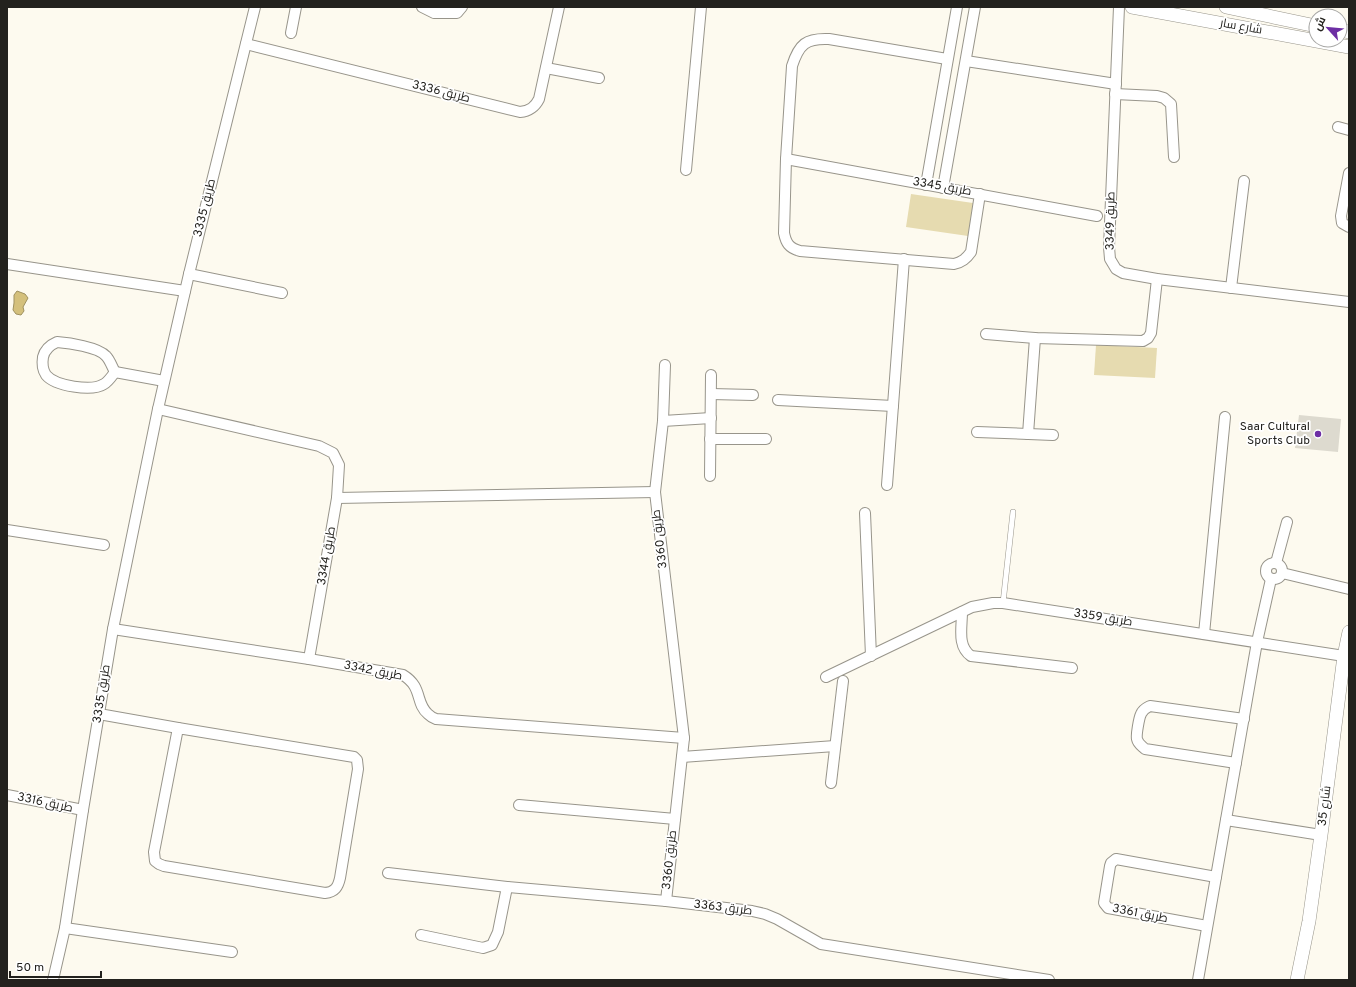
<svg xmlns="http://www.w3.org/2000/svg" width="1356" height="987" viewBox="0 0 1356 987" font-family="Overpass,Cairo,sans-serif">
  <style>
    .green { fill: #e6dbb0 }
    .water { fill: #d4c07c; stroke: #9f9160 }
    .building { fill: #dddacf }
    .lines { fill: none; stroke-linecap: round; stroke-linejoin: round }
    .service-casing { stroke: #98958b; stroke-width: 6 }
    .minor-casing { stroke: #98958b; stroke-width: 12 }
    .tertiary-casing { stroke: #98958b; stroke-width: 14 }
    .service { stroke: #fff; stroke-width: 5 }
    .minor { stroke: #fff; stroke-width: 10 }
    .tertiary { stroke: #fff; stroke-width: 13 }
    .poi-dot { fill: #6d2ea4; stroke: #fff; stroke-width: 1.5 }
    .labels { text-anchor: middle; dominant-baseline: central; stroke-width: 3.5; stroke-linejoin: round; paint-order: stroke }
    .street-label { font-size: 12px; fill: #23221e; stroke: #fff }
    .poi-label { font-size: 12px; fill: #23221e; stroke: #fff; text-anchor: end }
  </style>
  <rect width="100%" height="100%" fill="#fdfaef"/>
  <g class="green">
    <path d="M911 194 973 203 968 236 906 227Z"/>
    <path d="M1096 345 1157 348 1155 378 1094 375Z"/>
  </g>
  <path class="water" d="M17 291 25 294 28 298 23 307 24 311 21 315 16 314 13 310 14 303V295Z"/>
  <path class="building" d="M1299 415 1341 419 1338 452 1295 448Z"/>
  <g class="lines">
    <g class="service-casing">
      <path id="service" d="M1003 603 1013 512"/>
    </g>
    <g class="minor-casing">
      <g id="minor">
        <path d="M422 7 434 13H457L462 7"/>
        <path d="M1119 7 1109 247 1110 259 1116 269 1123 273 1157 279 1349 302"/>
        <path d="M291 33 296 7"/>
        <path d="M246 44 520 112C530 111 535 107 539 99L559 7"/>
        <path d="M947 59 829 39C806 38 799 44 792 66L786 159 784 233C786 243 789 248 800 251L954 264C962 262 966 259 971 252L980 194"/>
        <path d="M966 61 1116 84"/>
        <path d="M546 68 599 78"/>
        <path d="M1115 94 1157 96 1164 98 1171 104 1174 157"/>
        <path d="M1338 127 1349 130"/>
        <path d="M786 159 1097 216"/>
        <path d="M686 170 701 7"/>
        <path d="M1349 173 1341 216 1342 223 1349 227"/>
        <path d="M926 185 957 7"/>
        <path d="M943 188 975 7"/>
        <path d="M7 264 185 291"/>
        <path d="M189 274 282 293"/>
        <path d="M1231 288 1244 181"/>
        <path d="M986 334 1035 338 1143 341 1148 338 1151 333 1157 279"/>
        <path d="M57 342C69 343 98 347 106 356 110 360 112 367 115 372 112 376 108 382 104 384 92 392 55 386 46 375 42 369 42 363 43 357 45 349 50 345 57 342Z"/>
        <path d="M665 365 663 421 655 492 684 738 666 901"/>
        <path d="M115 372 164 381"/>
        <path d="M711 394 753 395"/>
        <path d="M778 400 893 406"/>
        <path d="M158 409 319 446 333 453 339 465 337 498 309 659"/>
        <path d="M663 421 711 418"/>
        <path d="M977 432 1053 435"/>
        <path d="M1028 434 1035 338"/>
        <path d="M710 439H766"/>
        <path d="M710 476 711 375"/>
        <path d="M887 485 904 259"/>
        <path d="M337 498 655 492"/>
        <path d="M865 513 871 656"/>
        <path d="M7 530 104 545"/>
        <circle cx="1274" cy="571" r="8"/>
        <path d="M1276 563 1287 522"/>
        <path d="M1282 573 1349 589"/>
        <path d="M962 612C962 628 957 646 971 656L1072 668"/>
        <path d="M113 629 309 659 403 675C423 687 415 703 428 714 430 716 433 718 436 719L684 738"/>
        <path d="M1204 634 1225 417"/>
        <path d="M826 677 972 607 993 603H1003L1344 656"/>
        <path d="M99 714 178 728"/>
        <path d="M178 728 354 757 357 760 358 769 340 878C338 887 335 892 325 893L164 866 159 864 155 861 154 852Z"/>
        <path d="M682 757 835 746"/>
        <path d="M1236 763 1145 749C1142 746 1138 744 1137 739 1136 735 1139 718 1141 714 1143 709 1146 708 1150 706L1244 719"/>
        <path d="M831 783 843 681"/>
        <path d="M7 795 83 810"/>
        <path d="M519 805 675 819"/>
        <path d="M1226 820 1321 835"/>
        <path d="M388 873 507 887 666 901 752 911 765 914 777 919 821 944 1049 980"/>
        <path d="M1207 926 1108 908 1104 903 1110 866 1111 863 1116 859 1216 877"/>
        <path d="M65 928 232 952"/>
        <path d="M421 935 483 948 492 945 498 932 507 887"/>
        <path d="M53 980 65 928 83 810 113 629 158 409 189 274 255 7"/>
        <path d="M1198 980 1257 642 1271 579"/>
      </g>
    </g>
    <g class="tertiary-casing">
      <g id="tertiary">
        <path d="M1132 7 1349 47"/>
        <path d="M1226 7 1316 26"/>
        <path d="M1340 30 1349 32"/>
        <path d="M1297 980 1309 921 1321 835 1344 656 1349 632"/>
      </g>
    </g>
    <use href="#service" class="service"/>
    <use href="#minor" class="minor"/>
    <use href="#tertiary" class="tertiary"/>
  </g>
  <circle class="poi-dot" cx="1318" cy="434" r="4"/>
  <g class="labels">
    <g class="street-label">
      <text transform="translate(1241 27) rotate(10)">شارع سار</text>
      <text transform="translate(441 92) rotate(14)">طريق 3336</text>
      <text transform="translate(942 187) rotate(10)">طريق 3345</text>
      <text transform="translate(205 208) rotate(-76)">طريق 3335</text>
      <text transform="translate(1111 221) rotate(-89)">طريق 3349</text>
      <text transform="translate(660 539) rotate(-97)">طريق 3360</text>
      <text transform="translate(327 556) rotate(-80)">طريق 3344</text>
      <text transform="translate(1103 618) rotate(9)">طريق 3359</text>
      <text transform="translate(373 671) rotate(11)">طريق 3342</text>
      <text transform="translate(102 694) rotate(-81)">طريق 3335</text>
      <text transform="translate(45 803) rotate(12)">طريق 3316</text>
      <text transform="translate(1325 806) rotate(-83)">شارع 35</text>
      <text transform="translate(670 860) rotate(-84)">طريق 3360</text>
      <text transform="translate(723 908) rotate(7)">طريق 3363</text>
      <text transform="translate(1140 914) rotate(11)">طريق 3361</text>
    </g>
    <g class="poi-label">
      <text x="1310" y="427">Saar Cultural<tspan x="1310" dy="14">Sports Club</tspan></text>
    </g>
  </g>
  <rect width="1356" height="987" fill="none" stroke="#23221e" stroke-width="16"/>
  <g transform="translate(1328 28) rotate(297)"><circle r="19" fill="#ffffff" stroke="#a7a7a5"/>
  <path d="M0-3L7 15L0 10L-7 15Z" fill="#6d2ea4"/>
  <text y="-6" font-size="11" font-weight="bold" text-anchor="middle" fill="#23221e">ش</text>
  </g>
  <path d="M10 971v6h91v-6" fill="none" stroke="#23221e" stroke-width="2"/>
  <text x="16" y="971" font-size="12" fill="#23221e" stroke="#ffffff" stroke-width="3" paint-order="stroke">50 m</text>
</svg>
